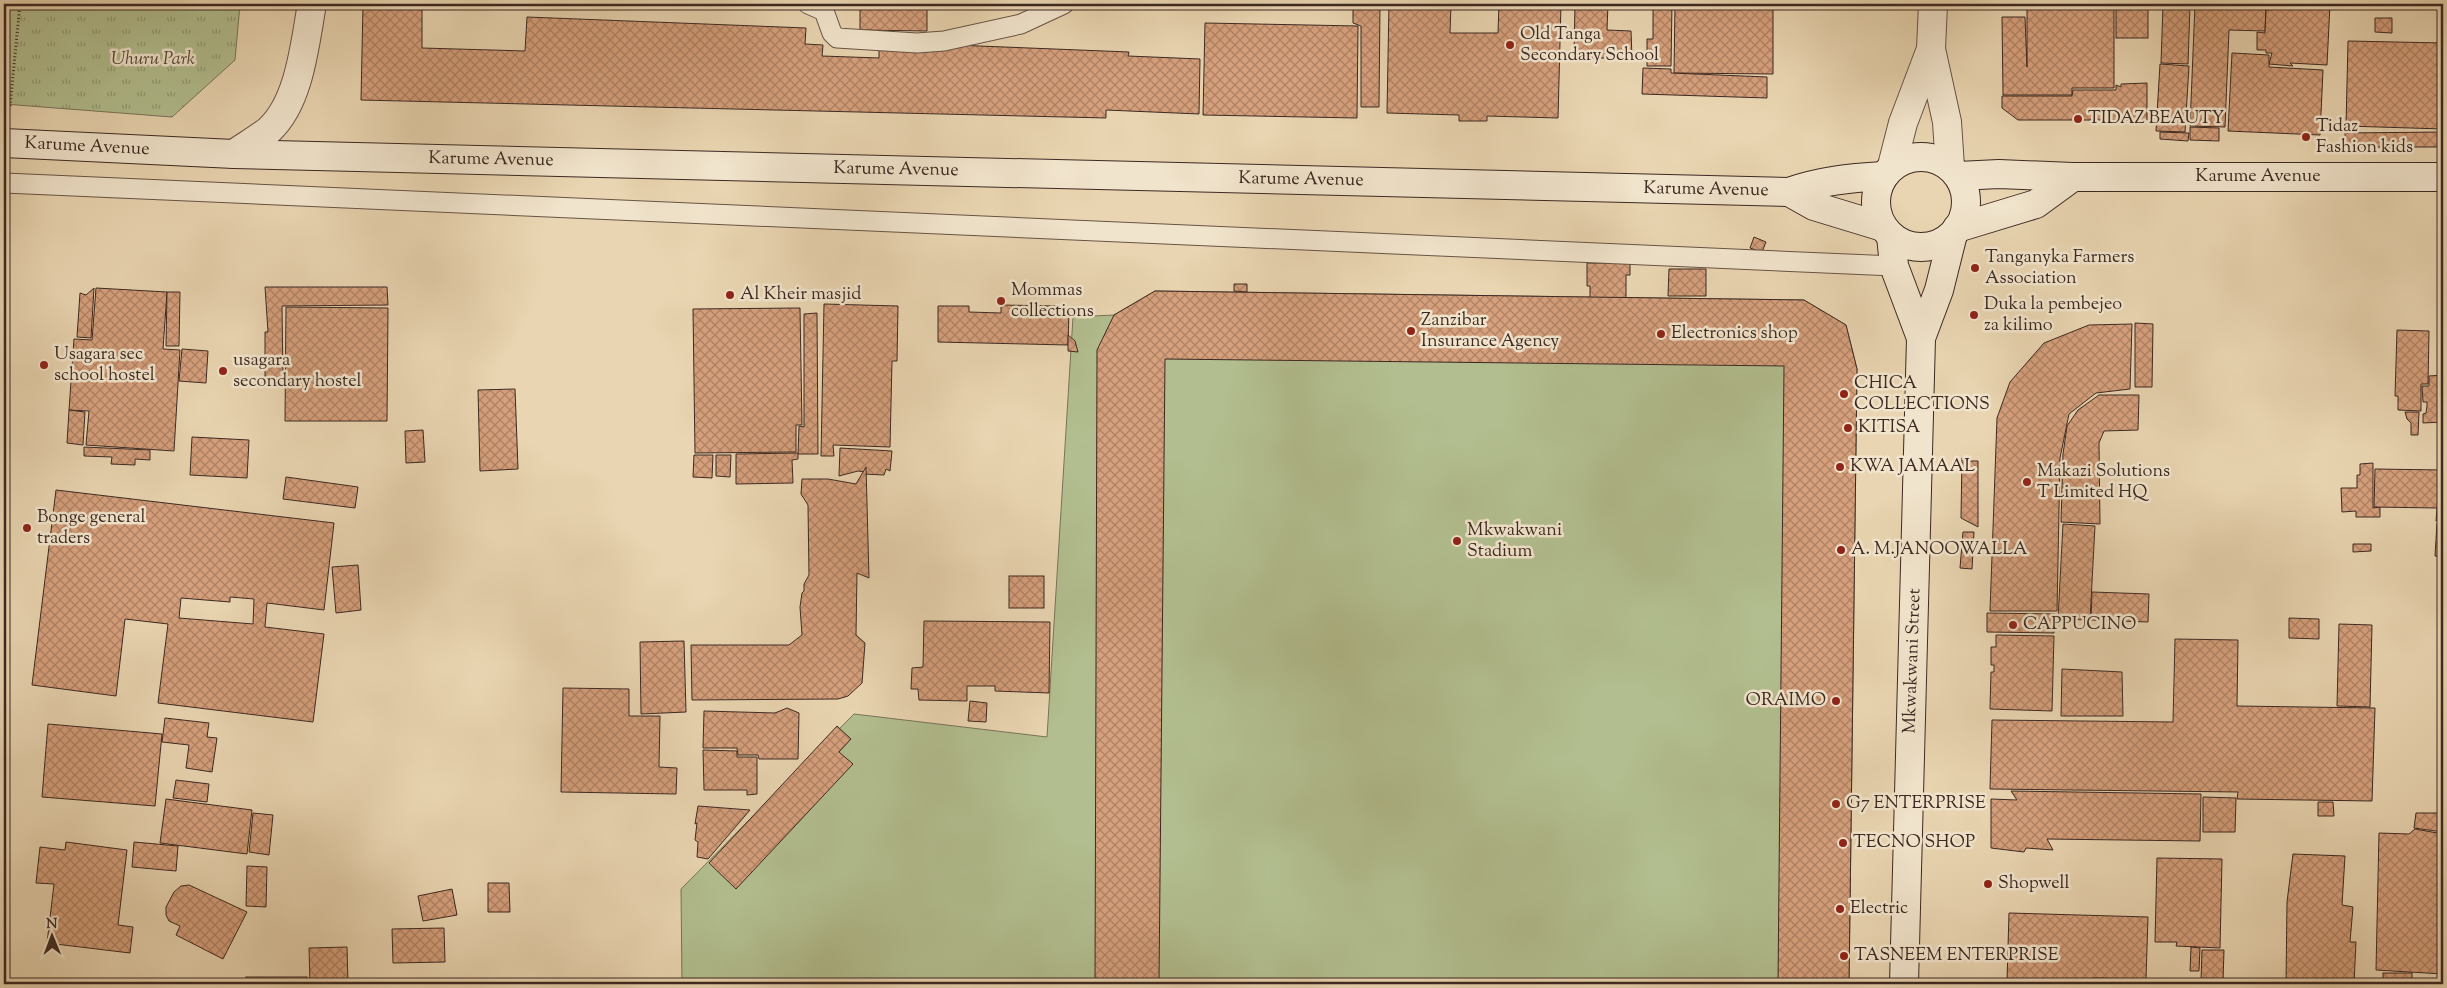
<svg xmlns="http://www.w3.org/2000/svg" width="2447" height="988" viewBox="0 0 2447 988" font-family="'Sorts Mill Goudy',serif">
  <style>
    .park { fill: url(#park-tufts); stroke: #787458 }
    .pitch { fill: #b2be8f; stroke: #787458 }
    .building { fill: url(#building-cross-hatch); stroke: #3d2922; fill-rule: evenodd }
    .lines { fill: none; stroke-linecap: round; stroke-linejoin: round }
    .lane-casing { stroke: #685446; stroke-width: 21 }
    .street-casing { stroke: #685446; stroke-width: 30 }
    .secondary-casing { stroke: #3d2922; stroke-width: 30 }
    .path { stroke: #3d2922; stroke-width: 3; stroke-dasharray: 1 2.5; stroke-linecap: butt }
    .lane { stroke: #f1e4cc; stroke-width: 19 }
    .street { stroke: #f1e4cc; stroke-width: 28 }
    .secondary { stroke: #f1e4cc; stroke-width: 28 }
    .poi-dot { fill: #8f2418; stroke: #f1e4cc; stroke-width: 2 }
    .labels { text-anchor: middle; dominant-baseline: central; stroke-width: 5; stroke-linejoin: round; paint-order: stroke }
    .poi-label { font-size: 18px; fill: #3d2922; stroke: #f1e4cc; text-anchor: start }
    .park-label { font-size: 18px; font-style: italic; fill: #544738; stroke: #f1e4cc }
    .street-label { font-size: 18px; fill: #3d2922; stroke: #f1e4cc }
  </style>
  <defs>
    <pattern id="park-tufts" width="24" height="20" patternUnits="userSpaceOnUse" patternTransform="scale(1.25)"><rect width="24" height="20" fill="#b2be8f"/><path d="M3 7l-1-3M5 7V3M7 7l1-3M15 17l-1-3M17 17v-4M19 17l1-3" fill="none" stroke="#929a74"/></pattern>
    <pattern id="building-cross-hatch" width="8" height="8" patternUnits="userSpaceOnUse" patternTransform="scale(1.25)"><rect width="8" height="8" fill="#d6a07c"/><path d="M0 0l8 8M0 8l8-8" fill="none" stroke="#af8265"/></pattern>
  </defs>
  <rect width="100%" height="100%" fill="#e9d5b1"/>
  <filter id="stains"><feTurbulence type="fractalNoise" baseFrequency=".004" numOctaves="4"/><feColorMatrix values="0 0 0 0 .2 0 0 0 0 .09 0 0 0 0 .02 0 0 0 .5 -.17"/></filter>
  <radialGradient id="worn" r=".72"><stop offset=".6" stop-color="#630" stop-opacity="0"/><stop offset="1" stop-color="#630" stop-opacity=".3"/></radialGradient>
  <path class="park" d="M4 4H240L235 60 172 117 4 104Z"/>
  <path class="pitch" d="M1155 291 1804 300 1846 325 1857 369 1849 984H682L681 889 854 714 1047 737 1073 317 1114 315Z"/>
  <g class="building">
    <path d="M363 4H422V48L525 51 527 17 806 28 805 44 823 45 822 56 879 58V42L1129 52 1128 56 1200 59 1199 114 1106 110V118L361 100Z"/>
    <path d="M860 4H927V31L860 30Z"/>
    <path d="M1353 4H1380L1379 107H1361V26L1353 23Z"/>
    <path d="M1389 4H1451L1450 33H1498L1499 4H1561L1558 118 1487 116V121H1459V115L1387 113Z"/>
    <path d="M1575 4H1608L1607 30 1631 31 1632 58H1574Z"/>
    <path d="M1653 4H1672L1671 66H1647V39H1653Z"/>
    <path d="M1675 4H1773V74L1674 73Z"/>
    <path d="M2000 4H2017V9L2000 8Z"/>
    <path d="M2027 4H2114V88H2072V95H2003L2002 17H2025L2027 67Z"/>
    <rect x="2116" y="4" width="32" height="34"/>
    <path d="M2195 4H2266L2265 31 2229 30 2225 127 2190 126Z"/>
    <path d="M2269 4H2330L2327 65 2290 63 2293 66 2269 64 2272 53H2266V50H2257V32L2265 33 2266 10H2269Z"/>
    <path d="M2163 5 2190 6 2188 64 2161 63Z"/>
    <path d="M2375 18H2392V33L2375 32Z"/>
    <path d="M1205 23 1358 26 1357 118 1203 115Z"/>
    <path d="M2348 41 2443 43V129L2346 126Z"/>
    <path d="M2232 53 2269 55V67L2323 70 2320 135 2228 131Z"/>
    <path d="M2160 64 2189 66 2185 132 2156 131Z"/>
    <path d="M1643 68 1671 69V73L1767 77V98L1642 94Z"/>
    <path d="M2147 83V120H2018L2002 108V96H2072L2073 90H2116V85L2121 87V84Z"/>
    <path d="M2190 127 2219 128V141L2190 140Z"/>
    <path d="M2160 132 2189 133 2188 141 2160 139Z"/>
    <path d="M2443 132V147H2345V133Z"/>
    <path d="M1754 237 1766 242 1762 252 1750 248Z"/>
    <path d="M1587 263H1630V275H1626V298H1590V286H1587Z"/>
    <path d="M1669 269H1706V296H1668Z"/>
    <path d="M1234 284H1247V292L1234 291Z"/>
    <path d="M265 287H387L388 305 282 306 283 379H265V332H268Z"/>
    <path d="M94 288 91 338 77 337 80 293 86 295Z"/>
    <path d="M96 288 167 292 163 349 180 350 174 451 86 445 89 411 69 410 74 339 92 340Z"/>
    <path d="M1155 291 1804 300 1846 325 1857 369 1849 984H1778L1784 366 1165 359 1159 984H1095L1097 350 1114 315Z"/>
    <path d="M167 292H180L179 346H166Z"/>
    <path d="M824 304 898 306 897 361H892L890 447 833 445 834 456H821Z"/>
    <path d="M1001 305 1058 306V311L1069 310 1068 345 938 342V306H969V312L1001 313Z"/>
    <path d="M286 307 388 308 387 421H285Z"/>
    <path d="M800 308 802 425H796V452L695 453 693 309Z"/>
    <path d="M817 313 818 454H798L799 426 804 427V314Z"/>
    <path d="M2135 323 2153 324 2152 387H2135Z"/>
    <path d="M2132 324 2130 389 2096 393 2069 414 2060 458 2057 611H1990L1997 418 2010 382 2044 343 2089 325Z"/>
    <path d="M2397 330 2429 331 2428 384H2421V411L2398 410V396H2395Z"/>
    <path d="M1068 335 1075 341 1078 352 1068 351Z"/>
    <path d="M182 349 208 351 206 383 179 381Z"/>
    <path d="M2443 375V422L2423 423V414L2426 413 2427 406V402H2423L2422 386H2429V376Z"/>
    <path d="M515 389 518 469 480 471 478 390Z"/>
    <path d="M2099 395H2139L2138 430 2104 431 2099 443 2100 524 2061 522 2063 454 2067 426 2078 410Z"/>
    <path d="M69 410 85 412 83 445 67 443Z"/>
    <path d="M2405 412H2419L2418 435H2411V423L2407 419Z"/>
    <path d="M423 430 425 462 406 463 405 431Z"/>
    <path d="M192 437 249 440 247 478 190 475Z"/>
    <path d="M84 447 150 450V460L135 459V465L111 464 112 457 84 456Z"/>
    <path d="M840 448 892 451 890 471 886 469 884 475 863 474 865 472 858 471 839 476Z"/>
    <path d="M798 453V459L792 460 793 483 736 484V454Z"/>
    <path d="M694 455H713L712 478 693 477Z"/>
    <path d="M716 455H731L730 477 716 476Z"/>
    <path d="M1964 457 1965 461H1978V527L1961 518 1962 458Z"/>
    <path d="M2373 463V508L2380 507V517H2356V511L2342 512 2341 488H2357V475H2360V464Z"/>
    <path d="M866 467 869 578 857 573 856 635 865 643 862 683 848 696 838 699 692 700 691 645H789L802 635 800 607 802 593 804 591V584L809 575 808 505 801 494 802 479H828L856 484Z"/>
    <path d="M2375 469 2443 470V521H2436L2437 508 2374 507Z"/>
    <path d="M286 477 358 487 355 508 283 499Z"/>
    <path d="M56 490 334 523 324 610 267 603 265 627 324 634 313 722 158 703 168 624 125 619 116 696 32 685ZM230 597 254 599 253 624 179 618 181 598 230 602Z"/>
    <path d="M2437 523H2443V557L2435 556Z"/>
    <path d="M2063 524 2095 526 2090 620 2058 619Z"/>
    <path d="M1963 532H1974L1972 569 1960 568Z"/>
    <path d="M2353 544H2371V551L2353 552Z"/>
    <path d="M358 565 361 610 336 613 332 567Z"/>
    <rect x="1009" y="576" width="35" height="32"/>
    <path d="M2092 592 2149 594 2148 622 2091 620Z"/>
    <path d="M1987 613 2055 614 2054 633 1987 632Z"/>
    <path d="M2289 618 2319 619V639L2289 638Z"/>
    <path d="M924 621 1050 622 1049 693 995 691V686H967V701L919 700 918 689H911L912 668 923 667Z"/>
    <path d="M2339 624 2372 625 2370 707 2337 706Z"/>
    <path d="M1996 635 2054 636 2052 711 1990 709 1991 672H1994V665H1991V647H1996Z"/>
    <path d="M2175 639 2238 640 2237 706 2375 708 2372 801 2237 799 2238 792 1990 789 1992 720 2173 722Z"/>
    <path d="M684 641 686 712 641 714 640 642Z"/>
    <path d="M2062 669 2122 672 2123 716H2061Z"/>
    <path d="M563 688 629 689V716H660L659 767 677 768 676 794 561 792Z"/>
    <path d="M970 701 987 703 986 722 968 721Z"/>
    <path d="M787 708 799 713 798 759H759L758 755H738L737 748H703L704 711 775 713Z"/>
    <path d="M165 718 209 723 207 737 217 738 212 772 186 768 189 745 162 742Z"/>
    <path d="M48 724 162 734 155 806 42 797Z"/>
    <path d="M837 726 851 739 839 752 853 764 736 889 709 863Z"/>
    <path d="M703 750 737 751V757H757V794L747 795V790H704Z"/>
    <path d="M176 780 209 784 207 802 173 798Z"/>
    <path d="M2011 791 2201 794 2200 841 2047 839 2053 850 2026 848 2024 852 1991 848V799L2017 800Z"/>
    <path d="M2203 797 2236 798 2235 832H2203Z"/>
    <path d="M166 799 252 810 247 854 160 843Z"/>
    <path d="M2318 802H2333L2334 816H2318Z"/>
    <path d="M698 806 750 810 708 859 697 857 698 842 695 840 697 823 695 824Z"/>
    <path d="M253 813 273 815 269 855 249 852Z"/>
    <path d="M2416 813H2443V832L2414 828Z"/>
    <path d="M2415 829 2443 834V974L2376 970 2379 833 2409 834Z"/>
    <path d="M66 842 127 850 118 925 133 927 130 953 47 943 54 884 36 883 40 847 65 850Z"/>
    <path d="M134 842 178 846 176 871 132 867Z"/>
    <path d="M2293 854 2345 856 2342 905 2353 907 2350 942H2356L2354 984H2286L2287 902Z"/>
    <path d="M2157 858 2222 859 2220 948 2176 946 2177 942H2155Z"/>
    <path d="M247 866 267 867 266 907 246 906Z"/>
    <path d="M488 883H509L510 912H488Z"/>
    <path d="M189 885 247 912 223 959 176 935 180 926 169 921 166 915V907L174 892 181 886Z"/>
    <path d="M452 889 457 915 423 921 418 896Z"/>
    <path d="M2009 913 2148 917 2146 979 2093 978 2092 983 2007 981Z"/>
    <path d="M444 928 445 962 393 963 392 929Z"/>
    <path d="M347 947 348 984H310L309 948Z"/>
    <path d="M2191 947 2200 948 2199 971H2190Z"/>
    <path d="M2202 950H2224L2223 981H2201Z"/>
    <rect x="2383" y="973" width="29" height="11"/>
    <rect x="246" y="977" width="61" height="7"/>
  </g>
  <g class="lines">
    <g class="lane-casing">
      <g id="lane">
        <path d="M808 4 824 11 832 33 837 38 917 43 944 41 1021 24 1064 4"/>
        <path d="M4 183 1894 266"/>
      </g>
    </g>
    <g class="street-casing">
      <g id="street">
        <path d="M1933 4 1931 49 1947 122 1950 167"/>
        <path d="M234 154C245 146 258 139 269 130 300 102 305 42 312 4"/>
        <path d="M1892 166 1903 123 1931 49"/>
      </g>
    </g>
    <g class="secondary-casing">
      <g id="secondary">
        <path d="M4 143 234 154 1789 192C1820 181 1850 178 1883 176"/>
        <circle cx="1921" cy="202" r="45"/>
        <path d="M1958 176 1999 174 2073 177H2443"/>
        <path d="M1789 192 1814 206 1883 227"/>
        <path d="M1957 228 2036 204 2073 177"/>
        <path d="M1891 236 1894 266 1921 338"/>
        <path d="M1904 984 1921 338 1939 290 1953 234"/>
      </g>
    </g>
    <path class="path" d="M10 106 20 4"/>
    <use href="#lane" class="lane"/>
    <use href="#street" class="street"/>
    <use href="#secondary" class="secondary"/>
  </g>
  <g class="poi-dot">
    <circle cx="1510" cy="45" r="5"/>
    <circle cx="2078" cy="119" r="5"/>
    <circle cx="2306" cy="137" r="5"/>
    <circle cx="1975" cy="268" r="5"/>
    <circle cx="730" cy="295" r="5"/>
    <circle cx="1001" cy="301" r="5"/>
    <circle cx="1974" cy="315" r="5"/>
    <circle cx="1411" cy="331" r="5"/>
    <circle cx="1661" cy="334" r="5"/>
    <circle cx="44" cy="365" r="5"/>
    <circle cx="223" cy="371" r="5"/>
    <circle cx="1844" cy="394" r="5"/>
    <circle cx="1848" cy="428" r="5"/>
    <circle cx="1840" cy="467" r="5"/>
    <circle cx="2027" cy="482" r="5"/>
    <circle cx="27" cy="528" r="5"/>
    <circle cx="1457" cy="541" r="5"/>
    <circle cx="1841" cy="550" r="5"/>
    <circle cx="2013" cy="625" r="5"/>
    <circle cx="1836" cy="701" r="5"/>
    <circle cx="1836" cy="804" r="5"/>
    <circle cx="1843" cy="843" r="5"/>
    <circle cx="1988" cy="884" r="5"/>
    <circle cx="1840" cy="909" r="5"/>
    <circle cx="1844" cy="956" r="5"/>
  </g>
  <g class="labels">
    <g class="poi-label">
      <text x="1520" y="35">Old Tanga<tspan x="1520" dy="21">Secondary School</tspan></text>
      <text x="2088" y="119">TIDAZ BEAUTY</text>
      <text x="2316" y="127">Tidaz<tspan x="2316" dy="21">Fashion kids</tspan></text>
      <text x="1985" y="258">Tanganyka Farmers<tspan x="1985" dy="21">Association</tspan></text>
      <text x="1011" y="291">Mommas<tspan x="1011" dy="21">collections</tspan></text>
      <text x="740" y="295">Al Kheir masjid</text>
      <text x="1984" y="305">Duka la pembejeo<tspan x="1984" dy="21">za kilimo</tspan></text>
      <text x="1421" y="321">Zanzibar<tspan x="1421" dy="21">Insurance Agency</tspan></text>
      <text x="1671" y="334">Electronics shop</text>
      <text x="54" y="355">Usagara sec<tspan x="54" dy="21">school hostel</tspan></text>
      <text x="233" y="361">usagara<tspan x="233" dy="21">secondary hostel</tspan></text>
      <text x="1854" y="384">CHICA<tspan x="1854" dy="21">COLLECTIONS</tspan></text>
      <text x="1858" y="428">KITISA</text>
      <text x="1850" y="467">KWA JAMAAL</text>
      <text x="2037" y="472">Makazi Solutions<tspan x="2037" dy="21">T Limited HQ</tspan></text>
      <text x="37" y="518">Bonge general<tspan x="37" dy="21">traders</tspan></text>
      <text x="1467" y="531">Mkwakwani<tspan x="1467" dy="21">Stadium</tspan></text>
      <text x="1851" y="550">A. M.JANOOWALLA</text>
      <text x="2023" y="625">CAPPUCINO</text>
      <text x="1826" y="701" text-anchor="end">ORAIMO</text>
      <text x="1846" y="804">G7 ENTERPRISE</text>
      <text x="1853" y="843">TECNO SHOP</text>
      <text x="1998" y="884">Shopwell</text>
      <text x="1850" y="909">Electric</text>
      <text x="1854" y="956">TASNEEM ENTERPRISE</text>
    </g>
    <g class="park-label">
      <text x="153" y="60">Uhuru Park</text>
    </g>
    <g class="street-label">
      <text transform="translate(87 147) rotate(3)">Karume Avenue</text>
      <text transform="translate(491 160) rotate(1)">Karume Avenue</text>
      <text transform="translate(896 170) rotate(1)">Karume Avenue</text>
      <text x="2258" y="177">Karume Avenue</text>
      <text transform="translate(1301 180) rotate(1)">Karume Avenue</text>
      <text transform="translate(1706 190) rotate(1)">Karume Avenue</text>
      <text transform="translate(1913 661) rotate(-88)">Mkwakwani Street</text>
    </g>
  </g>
  <rect width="2447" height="988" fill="none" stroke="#e9d5b1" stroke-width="20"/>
  <rect x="5" y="5" width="2437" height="978" fill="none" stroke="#3d2922" stroke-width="2.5"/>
  <rect x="10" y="10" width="2427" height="968" fill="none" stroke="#3d2922"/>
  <g transform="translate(52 936) rotate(359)" stroke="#f1e4cc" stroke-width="4" paint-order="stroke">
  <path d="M0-4L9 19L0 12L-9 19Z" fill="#3d2922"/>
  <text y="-8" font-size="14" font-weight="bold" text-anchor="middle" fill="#3d2922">N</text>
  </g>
  <rect width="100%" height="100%" filter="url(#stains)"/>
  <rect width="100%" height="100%" fill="url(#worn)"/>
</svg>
